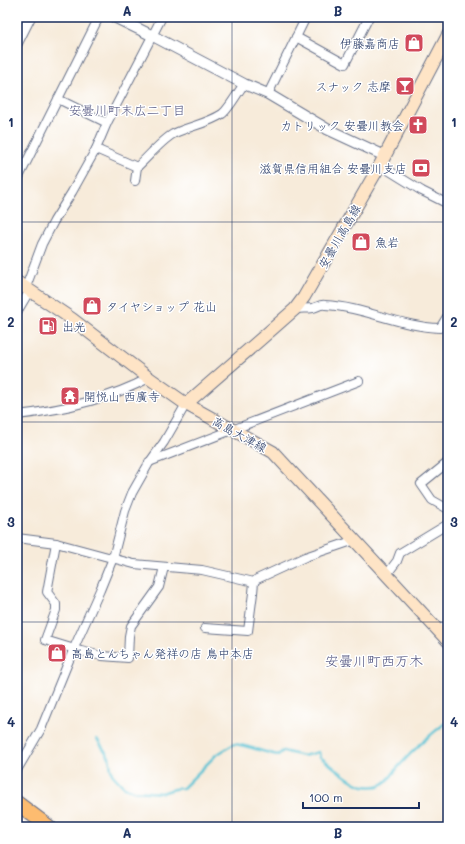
<svg xmlns="http://www.w3.org/2000/svg" width="465" height="844" viewBox="0 0 465 844" font-family="Mali,'Klee One',sans-serif">
  <style>
    .lines { fill: none; stroke-linecap: round; stroke-linejoin: round }
    .stream { stroke: #58c2d4; stroke-width: 2.5 }
    .minor-casing { stroke: #687189; stroke-width: 10 }
    .tertiary-casing { stroke: #687189; stroke-width: 12 }
    .secondary-casing { stroke: #687189; stroke-width: 14 }
    .trunk-casing { stroke: #687189; stroke-width: 16 }
    .minor { stroke: #fff; stroke-width: 8 }
    .tertiary { stroke: #fff; stroke-width: 10 }
    .secondary { stroke: #fee4c6; stroke-width: 12 }
    .trunk { stroke: #fdbc70; stroke-width: 14 }
    .grid { fill: none; stroke: #1b2f5e; stroke-width: 1; stroke-opacity: 0.55 }
    .labels { text-anchor: middle; dominant-baseline: central; stroke-width: 3; stroke-linejoin: round; paint-order: stroke }
    .poi-label { font-size: 12px; fill: #1b2f5e; stroke: #fff; text-anchor: start }
    .street-label { font-size: 12px; fill: #1b2f5e; stroke: #fff }
    .neighbourhood-label { font-size: 13px; fill: #535681; stroke: #fff }
    .quarter-label { font-size: 14px; fill: #535681; stroke: #fff }
    .neatline { fill: none; stroke: #1b2f5e; stroke-width: 1.5 }
    .grid-label { font-size: 13px; text-anchor: middle; font-weight: bold; fill: #1b2f5e }
  </style>
  <rect width="100%" height="100%" fill="#fff"/>
  <filter id="ink" filterUnits="userSpaceOnUse"><feTurbulence type="fractalNoise" baseFrequency=".025" numOctaves="2"/><feDisplacementMap in="SourceGraphic" scale="8" xChannelSelector="R" yChannelSelector="G"/><feConvolveMatrix kernelMatrix="1 2 1 2 8 2 1 2 1" color-interpolation-filters="sRGB"/></filter>
  <filter id="wash" filterUnits="userSpaceOnUse"><feTurbulence type="fractalNoise" baseFrequency=".012" numOctaves="4" result="noise"/><feDisplacementMap in="SourceGraphic" scale="16" xChannelSelector="R" yChannelSelector="G"/><feGaussianBlur stdDeviation="0.9" result="paint"/><feColorMatrix in="noise" values="0 0 0 0 0 0 0 0 0 0 0 0 0 0 0 0 0 1.4 0 .05"/><feComposite in="paint" operator="in"/></filter>
  <g filter="url(#wash)">
    <rect width="100%" height="100%" fill="#f7ebda"/>
    <g class="lines">
      <path class="stream" d="M97 739 109 757 112 774 123 786 133 791 162 793 174 789 183 788 216 755 234 744C249 746 263 752 278 755L283 751 303 756 319 752 320 757C333 766 346 779 360 785 366 787 376 787 381 785 391 780 393 772 400 765 414 749 431 734 448 721"/>
    </g>
  </g>
  <g filter="url(#ink)">
    <g class="lines">
      <g class="minor-casing">
        <g id="minor">
          <path d="M296 37 345 64 369 17"/>
          <path d="M268 94 306 17"/>
          <path d="M58 99 107 123"/>
          <path d="M96 149 137 167C148 157 161 141 173 134 189 126 207 124 222 114 229 109 238 92 244 84"/>
          <path d="M380 165 422 191 448 204"/>
          <path d="M17 181 99 17"/>
          <path d="M135 181 137 167"/>
          <path d="M26 287 42 244 54 221 72 192 96 149 107 123 162 17"/>
          <path d="M295 309C301 308 307 309 313 308 317 307 321 304 325 305 364 307 401 327 440 328L448 315"/>
          <path d="M17 312 30 290"/>
          <path d="M17 415C62 410 109 399 149 378"/>
          <path d="M149 462 359 381"/>
          <path d="M447 463 421 484 432 500 448 509"/>
          <path d="M17 538 56 543 134 564 202 570 254 582 257 579 305 557 355 540"/>
          <path d="M56 543 47 592 56 604V610L45 640 81 651 102 656 128 658 129 636 131 626 159 587 164 567"/>
          <path d="M387 574 397 561 400 553 448 524"/>
          <path d="M205 628 248 631 253 593 254 582"/>
          <path d="M439 631 448 624"/>
          <path d="M17 770 41 729 74 648 100 590 113 558 125 511 132 493 149 463 164 442 186 404"/>
        </g>
      </g>
      <g class="tertiary-casing">
        <g id="tertiary">
          <path d="M114 17 153 36 244 84 268 94 327 129 385 156"/>
          <path d="M17 43 30 17"/>
        </g>
      </g>
      <g class="secondary-casing">
        <g id="secondary">
          <path d="M17 282 72 319 149 378 186 404 273 452 448 641"/>
          <path d="M186 404 262 338 295 309 304 297 380 165 448 35"/>
        </g>
      </g>
      <g class="trunk-casing">
        <path id="trunk" d="M17 803 49 827"/>
      </g>
      <use href="#minor" class="minor"/>
      <use href="#tertiary" class="tertiary"/>
      <use href="#secondary" class="secondary"/>
      <use href="#trunk" class="trunk"/>
    </g>
  </g>
  <path class="grid" d="M232 17V827M17 222H448M17 422H448M17 622H448"/>
  <defs>
    <g id="shop-square" transform="scale(1)"><rect x="-9" y="-9" width="18" height="18" rx="4" fill="#d1495b" stroke="#fff"/><path d="M-5-2.5h2.3a2.7 3.5 0 0 1 5.4 0H5L5.5 6h-11ZM-1.5-2.5h3a1.5 2.3 0 0 0-3 0Z" fill="#fff"/></g>
    <g id="bar-square" transform="scale(1)"><rect x="-9" y="-9" width="18" height="18" rx="4" fill="#d1495b" stroke="#fff"/><path d="M-6-5H6L.8 .8V4.5H3.5V6h-7V4.5H-.8V.8Z" fill="#fff"/></g>
    <g id="church-square" transform="scale(1)"><rect x="-9" y="-9" width="18" height="18" rx="4" fill="#d1495b" stroke="#fff"/><path d="M-1.2-6h2.4v3.5h3.3v2.4h-3.3V6h-2.4V-.1h-3.3v-2.4h3.3Z" fill="#fff"/></g>
    <g id="bank-square" transform="scale(1)"><rect x="-9" y="-9" width="18" height="18" rx="4" fill="#d1495b" stroke="#fff"/><path d="M-6-4H6V4H-6ZM0-2.3a2.3 2.3 0 1 0 0 4.6a2.3 2.3 0 1 0 0-4.6Z" fill="#fff"/></g>
    <g id="fuel-square" transform="scale(1)"><rect x="-9" y="-9" width="18" height="18" rx="4" fill="#d1495b" stroke="#fff"/><path d="M-5.5-6h7V0h2V4h1.3V-2.5L3-4.5l.8-.8L6-3V5H2.5V1h-1V6h-7ZM-4.2-4.7v3.2H.2V-4.7Z" fill="#fff"/></g>
    <g id="temple-square" transform="scale(1)"><rect x="-9" y="-9" width="18" height="18" rx="4" fill="#d1495b" stroke="#fff"/><path d="M0-6L5-2H3V0L6.5 2.5H4V6H1.5V3h-3V6H-4V2.5H-6.5L-3 0V-2H-5Z" fill="#fff"/></g>
  </defs>
  <g fill-rule="evenodd">
    <use href="#shop-square" x="414" y="43"/>
    <use href="#bar-square" x="405" y="86"/>
    <use href="#church-square" x="418" y="125"/>
    <use href="#bank-square" x="421" y="168"/>
    <use href="#shop-square" x="361" y="242"/>
    <use href="#shop-square" x="92" y="306"/>
    <use href="#fuel-square" x="48" y="326"/>
    <use href="#temple-square" x="70" y="396"/>
    <use href="#shop-square" x="57" y="653"/>
  </g>
  <g class="labels">
    <g class="poi-label">
      <text x="400" y="43" text-anchor="end">伊藤嘉商店</text>
      <text x="391" y="86" text-anchor="end">スナック 志摩</text>
      <text x="404" y="125" text-anchor="end">カトリック 安曇川教会</text>
      <text x="407" y="168" text-anchor="end">滋賀県信用組合 安曇川支店</text>
      <text x="375" y="242">魚岩</text>
      <text x="106" y="306">タイヤショップ 花山</text>
      <text x="62" y="326">出光</text>
      <text x="84" y="396">開悦山 西廣寺</text>
      <text x="71" y="653">高島とんちゃん発祥の店 鳥中本店</text>
    </g>
    <g class="street-label">
      <text transform="translate(339 236) rotate(-60)">安曇川高島線</text>
      <text transform="translate(240 434) rotate(29)">高島大津線</text>
    </g>
    <g class="neighbourhood-label">
      <text x="127" y="109">安曇川町末広二丁目</text>
    </g>
    <g class="quarter-label">
      <text x="374" y="660">安曇川町西万木</text>
    </g>
  </g>
  <rect width="465" height="844" fill="none" stroke="#fff" stroke-width="44"/>
  <path d="M303 802v6h116v-6" fill="none" stroke="#1b2f5e" stroke-width="2"/>
  <text x="309" y="802" font-size="12" fill="#1b2f5e" stroke="#ffffff" stroke-width="3" paint-order="stroke">100 m</text>
  <rect x="22" y="22" width="421" height="800" class="neatline"/>
  <g class="grid-label">
    <text x="127" y="16">A</text>
    <text x="338" y="16">B</text>
    <text x="11" y="127">1</text>
    <text x="454" y="127">1</text>
    <text x="11" y="327">2</text>
    <text x="454" y="327">2</text>
    <text x="11" y="527">3</text>
    <text x="454" y="527">3</text>
    <text x="11" y="727">4</text>
    <text x="454" y="727">4</text>
    <text x="127" y="838">A</text>
    <text x="338" y="838">B</text>
  </g>
</svg>
